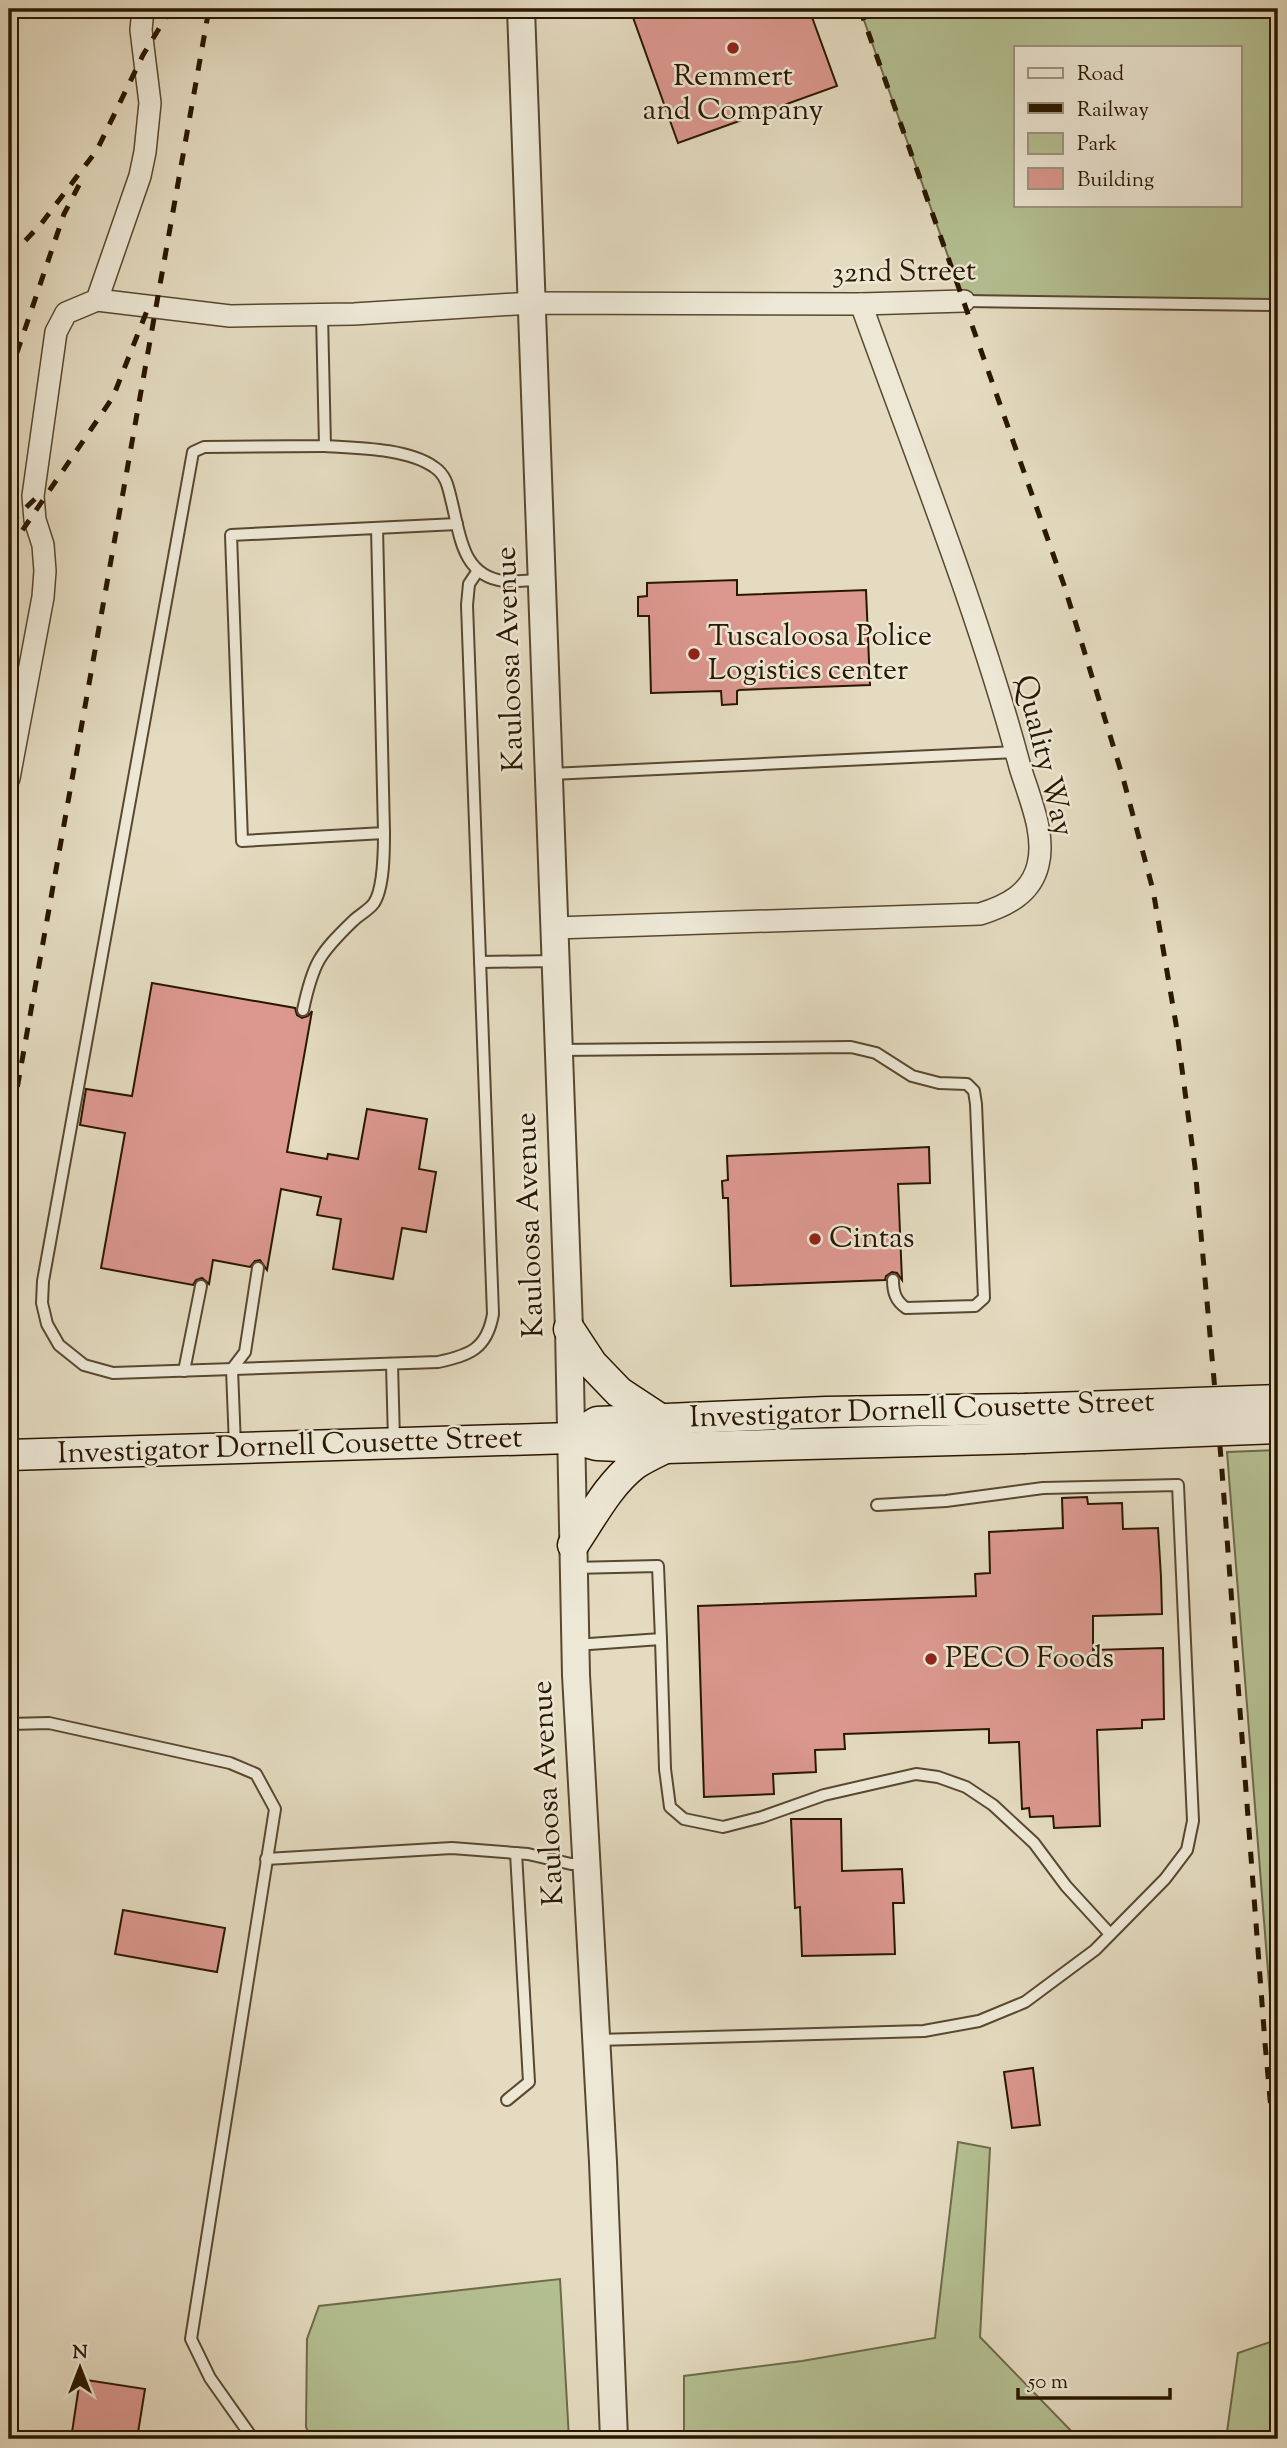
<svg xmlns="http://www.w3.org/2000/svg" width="1287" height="2448" viewBox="0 0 1287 2448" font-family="'Sorts Mill Goudy',serif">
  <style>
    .green { fill: #b4c092; stroke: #6e6c49; stroke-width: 2; fill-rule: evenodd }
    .building { fill: #dc988f; stroke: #291700; stroke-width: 2 }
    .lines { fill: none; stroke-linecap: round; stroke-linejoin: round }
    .service-casing { stroke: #584830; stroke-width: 14 }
    .minor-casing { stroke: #584830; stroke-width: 24 }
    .tertiary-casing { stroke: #584830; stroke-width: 30 }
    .secondary-casing { stroke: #291700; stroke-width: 33 }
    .service { stroke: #ede8d6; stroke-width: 10 }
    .minor { stroke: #ede8d6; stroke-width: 21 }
    .tertiary { stroke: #ede8d6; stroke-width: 26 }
    .secondary { stroke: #ede8d6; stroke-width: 30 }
    .rail { stroke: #291700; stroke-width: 5; stroke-dasharray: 12 12; stroke-linecap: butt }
    .secondary-bridge-casing { stroke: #291700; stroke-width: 33; stroke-linecap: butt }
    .secondary-bridge { stroke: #ede8d6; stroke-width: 30 }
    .poi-dot { fill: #8f2418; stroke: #ede8d6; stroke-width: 2.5 }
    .labels { text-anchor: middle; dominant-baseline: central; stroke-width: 5; stroke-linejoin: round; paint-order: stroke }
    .poi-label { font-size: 30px; fill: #291700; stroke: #ede8d6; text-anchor: start }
    .street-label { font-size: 30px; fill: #291700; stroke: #ede8d6 }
  </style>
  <rect width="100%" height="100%" fill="#e4dbc0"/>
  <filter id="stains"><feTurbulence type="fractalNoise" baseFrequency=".00286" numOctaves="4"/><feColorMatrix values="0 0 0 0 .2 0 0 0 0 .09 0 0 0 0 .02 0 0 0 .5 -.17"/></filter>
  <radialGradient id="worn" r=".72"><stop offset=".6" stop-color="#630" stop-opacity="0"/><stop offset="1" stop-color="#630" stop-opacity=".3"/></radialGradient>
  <g class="green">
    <path d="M860 9H1278V304L964 301ZM1016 47H1240V205H1016Z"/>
    <path d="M1278 1450V2098L1227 1452Z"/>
    <path d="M958 2142 990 2148 980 2337 1079 2439H684V2376L802 2361 935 2338Z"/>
    <path d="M560 2279 569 2439H311L306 2427 307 2339 319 2306Z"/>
    <path d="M1270 2342 1277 2439H1226L1238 2353Z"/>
  </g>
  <g class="building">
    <path d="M630 9H809L837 86 678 143Z"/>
    <path d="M737 580V595L866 590 870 685 739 690 737 691V704L722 705 721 691 651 693 649 616H638V597L647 596V583Z"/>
    <path d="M152 983 295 1008 297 1015 302 1018 308 1016 312 1011 287 1152 327 1159 328 1154 358 1159 367 1109 427 1119 419 1169 436 1172 426 1232 402 1228 393 1279 333 1269 341 1219 317 1215 321 1197 281 1189 267 1270 260 1260 255 1261 250 1267 213 1260 209 1284 202 1278 196 1280 193 1285 101 1268 125 1133 80 1125 86 1089 132 1096Z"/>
    <path d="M929 1147 930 1183 898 1184 902 1280 897 1273 892 1272 886 1276 885 1280 731 1286 728 1198H723L722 1181 728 1180 727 1156Z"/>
    <path d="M1087 1497 1088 1504 1122 1503 1123 1529 1158 1528 1161 1577 1162 1614 1093 1616V1650L1163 1648 1164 1719 1142 1720V1728L1097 1730 1100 1826 1054 1828 1053 1816 1030 1817 1029 1808 1022 1809 1019 1742 989 1743V1729L844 1734 845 1749 815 1750 816 1772 773 1774 774 1794 704 1797 698 1606 976 1596 975 1574 990 1573 989 1532 1063 1528 1062 1498Z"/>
    <path d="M791 1819H841L842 1871 902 1869 904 1903H893L895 1954 802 1956 800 1907 795 1908Z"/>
    <path d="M123 1910 225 1928 217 1972 115 1954Z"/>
    <path d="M1033 2068 1040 2125 1012 2128 1004 2072Z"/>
    <path d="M80 2379 145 2389 137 2439H71Z"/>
  </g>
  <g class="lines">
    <g class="service-casing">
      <g id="service">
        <path d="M964 301 1278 305"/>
        <path d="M322 315 325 446 204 447 193 452 43 1281 42 1303 47 1324 59 1345 84 1365 113 1373 438 1362C470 1355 487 1349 493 1314L467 605 469 584 477 572"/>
        <path d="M325 446C356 448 407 448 434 467 446 475 448 486 451 499 460 533 461 576 504 581 516 582 529 580 541 580"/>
        <path d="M377 528 384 833 242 841 231 535 457 524"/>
        <path d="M551 774 1016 752"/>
        <path d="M480 962 556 961"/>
        <path d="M303 1010C313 963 319 954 353 921 359 915 369 910 374 903 384 888 384 851 384 833"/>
        <path d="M559 1050 851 1047 876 1053 912 1076 939 1083 967 1084 974 1091 976 1104 984 1298 975 1306 906 1308C896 1301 893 1293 893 1280"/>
        <path d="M392 1364 394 1441"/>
        <path d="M184 1371 201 1286"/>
        <path d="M235 1446 232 1369 245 1352 258 1268"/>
        <path d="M573 1568 658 1566 661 1639 575 1645"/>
        <path d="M661 1639 665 1769 670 1807 684 1819 723 1827 762 1817 824 1795 916 1774 938 1777 966 1787 993 1805 1034 1843 1066 1886 1110 1934"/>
        <path d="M9 1724 49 1723 230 1763 256 1774 275 1809 191 2339 210 2378 253 2439"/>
        <path d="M266 1859 452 1848 528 1854 571 1864H586"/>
        <path d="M597 2040 924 2031 979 2021 1025 2002 1095 1950 1165 1879 1187 1850 1193 1821 1178 1485 1043 1488 946 1501 877 1505"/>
        <path d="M507 2100 529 2082 516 1853"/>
      </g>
    </g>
    <g class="minor-casing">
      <g id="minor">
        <path d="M97 300 230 316 354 314 531 303 861 304 964 301"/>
        <path d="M9 778 43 597 45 571 43 545 35 520 33 496 56 332 66 313 97 300 140 176 145 152 150 103 141 30 143 9"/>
        <path d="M555 928 980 914C1006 906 1031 894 1038 865 1046 834 1029 797 1020 767 978 610 916 457 861 304"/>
      </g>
    </g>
    <g class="tertiary-casing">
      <path id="tertiary" d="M521 9 569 1329 576 1675 603 2162 614 2439"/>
    </g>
    <g class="secondary-casing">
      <g id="secondary">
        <path d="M569 1329 592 1364 619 1392 660 1419"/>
        <path d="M571 1438 597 1422 826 1412 1025 1409"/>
        <path d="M9 1455 571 1438 597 1445 665 1448 1023 1438"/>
        <path d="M573 1545C592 1517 608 1485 635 1464 644 1458 655 1453 665 1448"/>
      </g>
    </g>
    <use href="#service" class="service"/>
    <use href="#minor" class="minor"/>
    <use href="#tertiary" class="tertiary"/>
    <use href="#secondary" class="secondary"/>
    <g class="rail">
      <path d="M860 9 1064 585 1123 778 1153 890 1176 1024 1195 1167 1221 1458 1265 2043 1278 2187"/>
      <path d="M9 258 41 224 97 150 143 55 171 9"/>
      <path d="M9 376 64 214 79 185"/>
      <path d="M9 524 39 495"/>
      <path d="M9 550 113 397 150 303"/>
      <path d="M9 1134 209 9"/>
    </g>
    <g class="secondary-bridge-casing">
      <g id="secondary-bridge">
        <path d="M1025 1409 1278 1400"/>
        <path d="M1023 1438 1278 1428"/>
      </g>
    </g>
    <use href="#secondary-bridge" class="secondary-bridge"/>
  </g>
  <g class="poi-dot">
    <circle cx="733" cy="48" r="7"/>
    <circle cx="694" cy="654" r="7"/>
    <circle cx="815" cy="1239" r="7"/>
    <circle cx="931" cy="1659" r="7"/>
  </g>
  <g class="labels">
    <g class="poi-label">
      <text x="733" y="77" text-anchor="middle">Remmert<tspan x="733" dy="34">and Company</tspan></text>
      <text x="708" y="637">Tuscaloosa Police<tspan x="708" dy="34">Logistics center</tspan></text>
      <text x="829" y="1239">Cintas</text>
      <text x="945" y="1659">PECO Foods</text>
    </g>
    <g class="street-label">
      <text transform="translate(904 273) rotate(-1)">32nd Street</text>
      <text transform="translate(511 659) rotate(-92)">Kauloosa Avenue</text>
      <text transform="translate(1043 756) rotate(76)">Quality Way</text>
      <text transform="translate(531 1225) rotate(-92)">Kauloosa Avenue</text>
      <text transform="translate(922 1411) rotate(-2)">Investigator Dornell Cousette Street</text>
      <text transform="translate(290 1447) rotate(-2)">Investigator Dornell Cousette Street</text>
      <text transform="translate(549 1793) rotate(-93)">Kauloosa Avenue</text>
    </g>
  </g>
  <rect width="1287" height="2448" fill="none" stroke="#e4dbc0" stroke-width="35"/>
  <rect x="10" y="10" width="1266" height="2427" fill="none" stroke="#291700" stroke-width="3.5"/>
  <rect x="18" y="18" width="1252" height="2413" fill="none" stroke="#291700" stroke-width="2"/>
  <rect x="1014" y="46" width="228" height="161" fill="#ede8d6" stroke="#9f9480" stroke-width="2"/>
  <rect x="1028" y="68" width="35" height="10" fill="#ede8d6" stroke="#9f9480" stroke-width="2"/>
  <text x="1077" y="80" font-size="21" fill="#291700">Road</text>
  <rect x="1028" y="103" width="35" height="10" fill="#291700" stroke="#9f9480" stroke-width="2"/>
  <text x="1077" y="116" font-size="21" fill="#291700">Railway</text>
  <rect x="1028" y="133" width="35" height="21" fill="#b4c092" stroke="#9f9480" stroke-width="2"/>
  <text x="1077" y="150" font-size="21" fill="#291700">Park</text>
  <rect x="1028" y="168" width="35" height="21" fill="#dc988f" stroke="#9f9480" stroke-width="2"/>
  <text x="1077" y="186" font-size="21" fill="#291700">Building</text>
  <g transform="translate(80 2368)" stroke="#ede8d6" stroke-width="5" paint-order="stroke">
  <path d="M0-5L12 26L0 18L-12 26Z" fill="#291700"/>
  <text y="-10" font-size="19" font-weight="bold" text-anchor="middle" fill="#291700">N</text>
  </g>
  <path d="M1018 2388v10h152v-10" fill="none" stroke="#291700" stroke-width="3.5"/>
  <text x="1028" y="2388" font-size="21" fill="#291700" stroke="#ede8d6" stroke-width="5" paint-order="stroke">50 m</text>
  <rect width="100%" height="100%" filter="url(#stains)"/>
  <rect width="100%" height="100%" fill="url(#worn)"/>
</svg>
